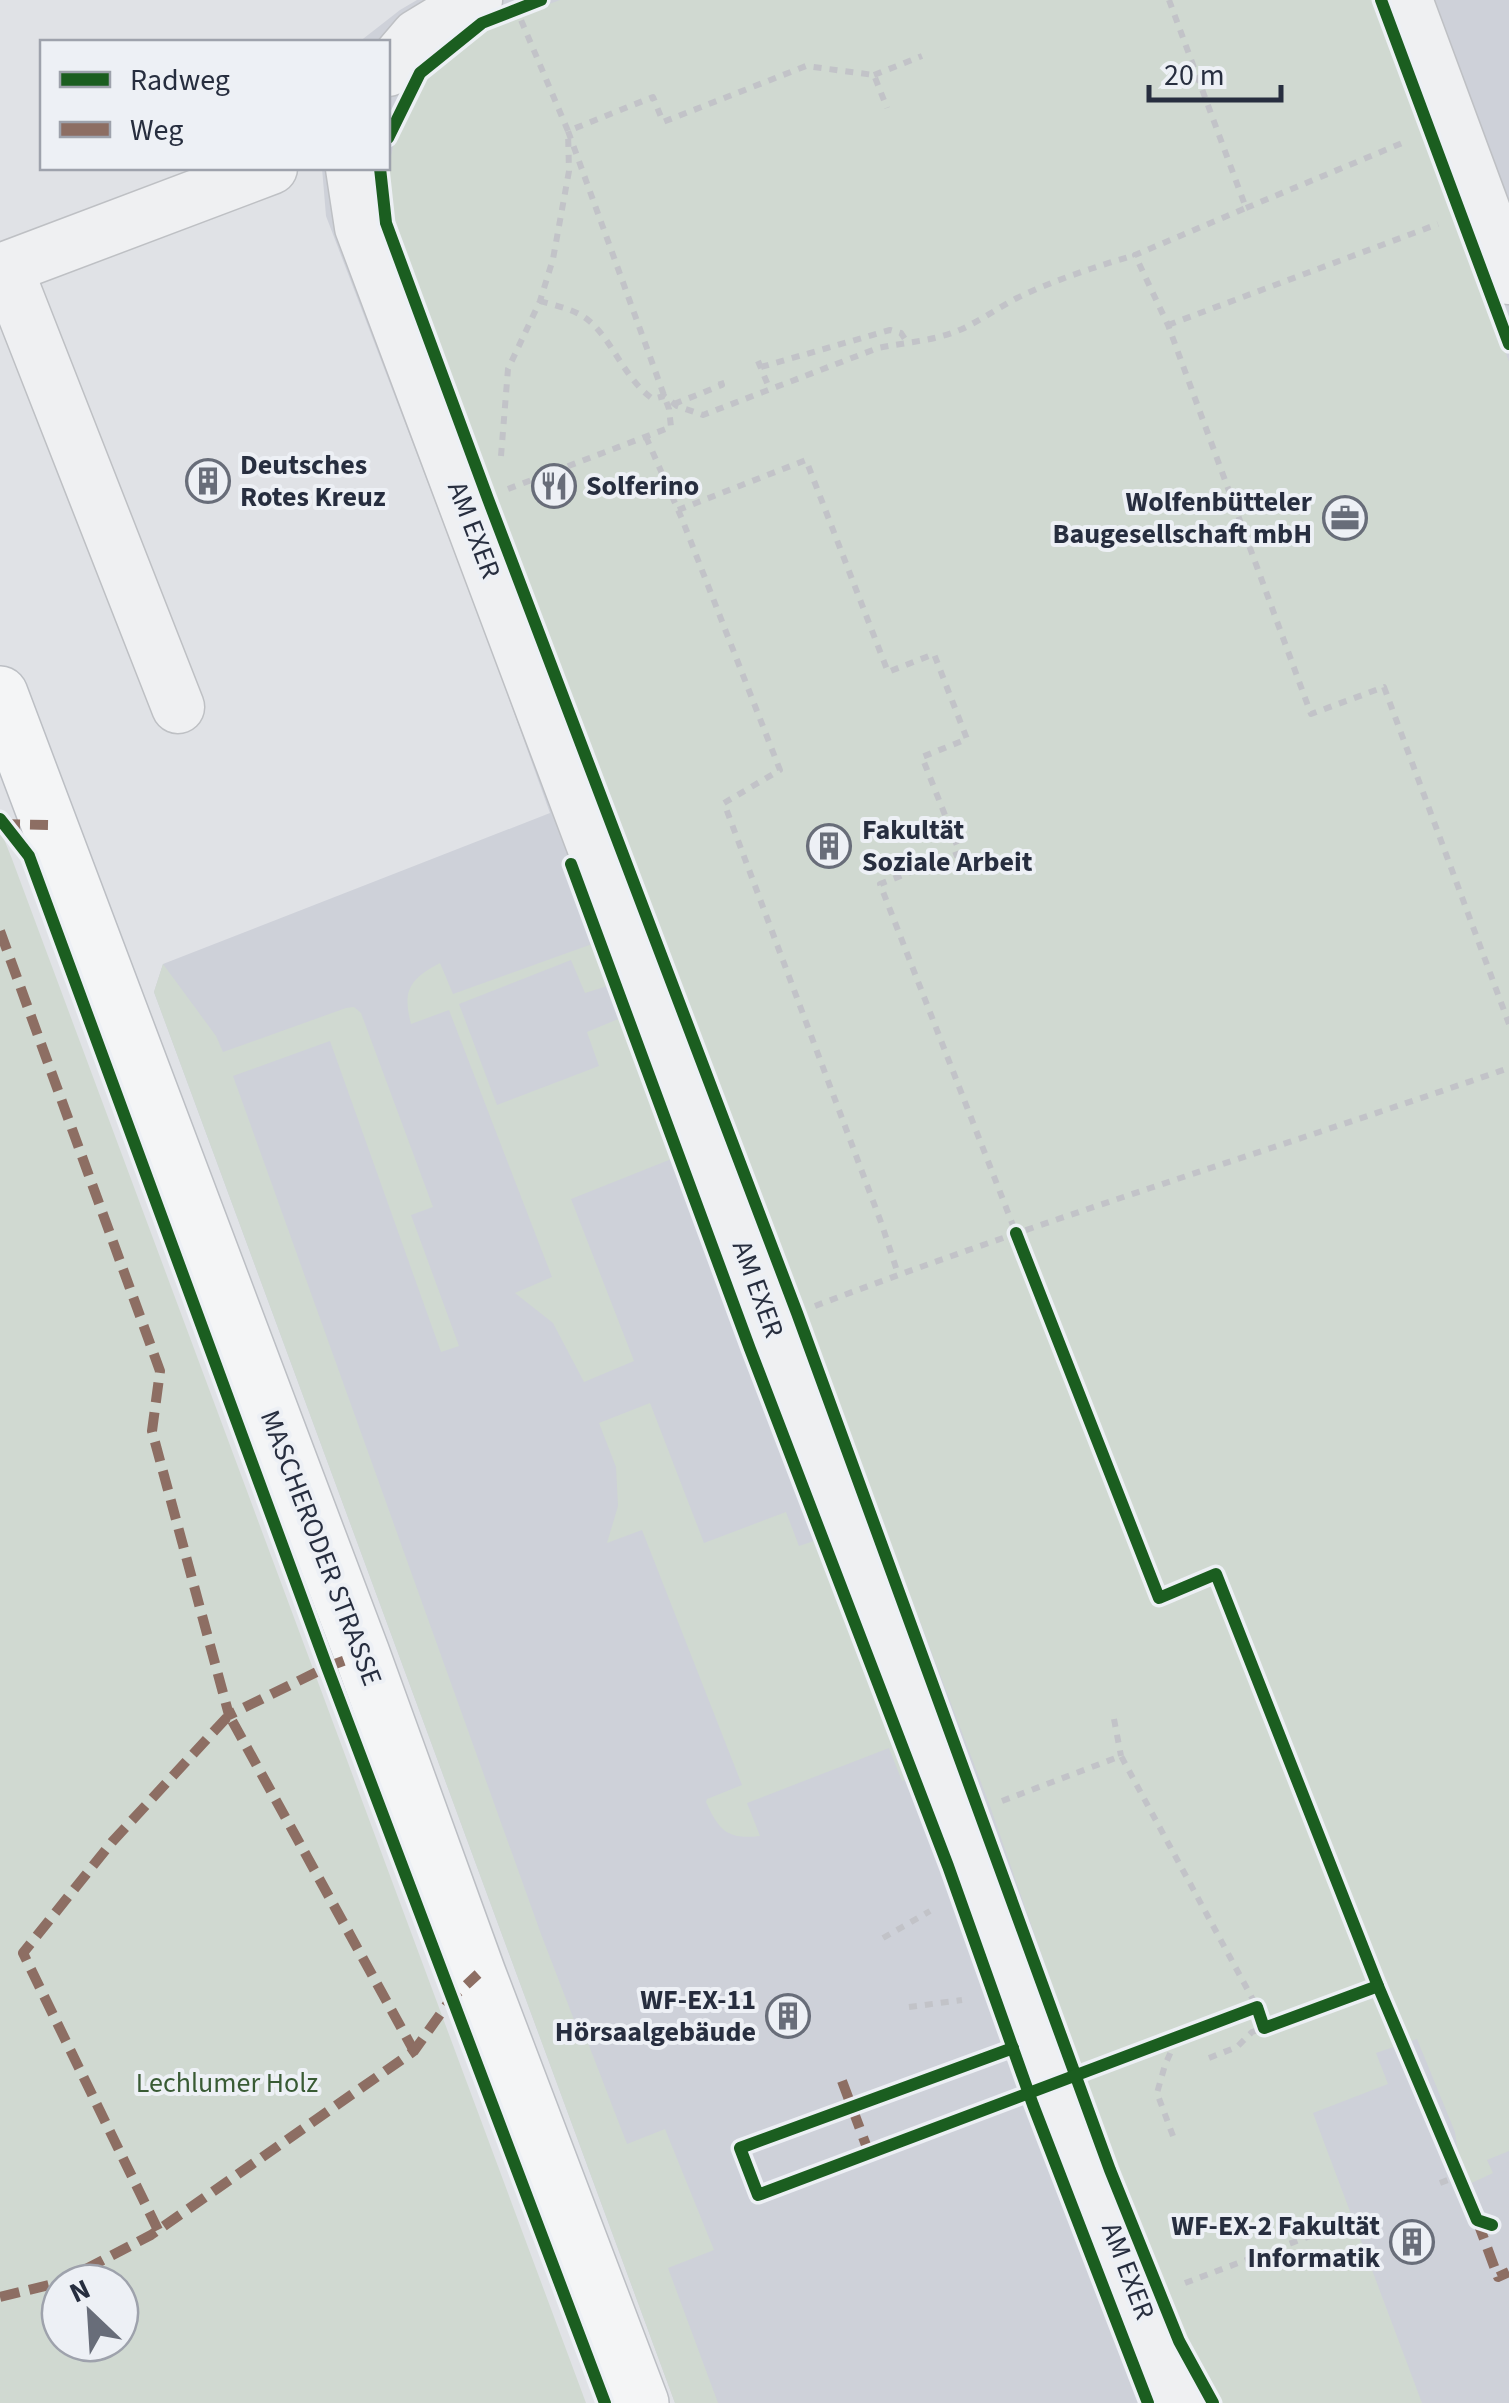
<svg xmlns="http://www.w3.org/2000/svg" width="1509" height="2403" viewBox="0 0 1509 2403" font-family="'Source Sans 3',sans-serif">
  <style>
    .built { fill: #ced1d9 }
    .green { fill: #d0d9d1; fill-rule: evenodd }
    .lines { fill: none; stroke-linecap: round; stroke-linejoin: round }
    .minor-casing { stroke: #bec0c4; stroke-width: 55 }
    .major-casing { stroke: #bcbfc4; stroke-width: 58 }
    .path { stroke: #c2c3c8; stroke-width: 6; stroke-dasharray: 8 8; stroke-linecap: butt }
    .minor { stroke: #eff0f2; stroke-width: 52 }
    .major { stroke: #f4f5f6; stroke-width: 55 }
    .quiet { stroke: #8d6e63; stroke-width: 10; stroke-dasharray: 20 10; stroke-linecap: butt }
    .cycleway-casing { stroke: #edf0f5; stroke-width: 19 }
    .cycleway { stroke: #1b5e20; stroke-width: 12 }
    .labels { text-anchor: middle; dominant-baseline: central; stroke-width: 8; stroke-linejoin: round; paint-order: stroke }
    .poi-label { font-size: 28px; font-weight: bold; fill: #272e3f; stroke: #edf0f5; text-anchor: start }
    .street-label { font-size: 28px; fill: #272e3f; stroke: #edf0f5 }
    .park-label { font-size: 28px; fill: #395b34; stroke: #edf0f5 }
  </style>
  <rect width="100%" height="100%" fill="#e0e2e6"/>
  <path class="built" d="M417 0H1509V2403H675L154 992 163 964 550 813 490 646 326 216 322 168H388V42H359L400 10Z"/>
  <g class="green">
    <path d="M560 0H1373L1509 362V2151L1487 2160 1493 2173 1463 2187 1455 2132 1417 2039 1376 2053 1388 2084 1313 2113 1422 2403H1220L1200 2380 1159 2284 1083 2074 990 1806 414 289 394 222 387 172 398 127 419 89 453 54 500 22Z"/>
    <path d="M0 829 12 859 586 2403H0ZM60 2283H120V2343H60Z"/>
    <path d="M595 943 611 985 585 993 571 960 459 1004 497 1105 599 1066 587 1032 623 1017 679 1156 571 1199 634 1361 584 1382 553 1323 515 1293 552 1277 449 1010 411 1024C402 990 410 979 440 963L453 994Z"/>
    <path d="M163 964 216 1036 223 1052 346 1008 354 1007 361 1013 433 1207 411 1215 459 1346 441 1352 330 1041 233 1076 541 1934 576 2025 583 2030 627 2144 665 2129 714 2250 668 2268 718 2403H675L154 992Z"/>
    <path d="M650 1403 704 1543 786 1512 799 1546 820 1539 909 1779 902 1781 889 1748 747 1803 760 1836C727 1840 719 1830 706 1802L707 1799 742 1785 642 1530 607 1543 618 1506 616 1467 599 1423Z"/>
  </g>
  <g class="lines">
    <g class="minor-casing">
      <g id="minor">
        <path d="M1406 0 1509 278"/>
        <path d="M388 70 417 36 476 0"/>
        <path d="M352 168 361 227 1092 2176 1167 2373 1184 2403"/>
        <path d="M178 707 6 268 271 168"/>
      </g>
    </g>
    <g class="major-casing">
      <path id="major" d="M0 694 362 1654 478 1974 641 2403"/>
    </g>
    <g class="path">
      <path d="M1169 0 1246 208 1135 255 1168 325 1311 714 1384 687 1509 1024"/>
      <path d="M874 75 922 56"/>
      <path d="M1246 208 1407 141"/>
      <path d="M540 301C553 305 568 308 579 314 610 330 621 377 653 399L664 396 677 406 703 415 878 348C907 342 935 341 962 329 981 320 998 308 1017 298 1054 280 1095 267 1135 255"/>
      <path d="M1168 325 1438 224"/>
      <path d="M758 361 770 390"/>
      <path d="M761 367 890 330 901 333 907 342"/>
      <path d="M674 404 722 385 719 376"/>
      <path d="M646 437 682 519 780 770 724 803 882 1225 898 1274"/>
      <path d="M501 456 508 369 540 301 553 259 569 171 568 131 521 20"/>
      <path d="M508 489 671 427 669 409 568 131 653 97 663 122 806 66 874 75 887 108"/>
      <path d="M678 510 806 460 888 672 934 654 967 739 922 757 960 853 880 884 1016 1233"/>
      <path d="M815 1306C1044 1219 1278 1148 1509 1068"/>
      <path d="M1243 1652 1244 1643"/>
      <path d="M1114 1719 1121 1756"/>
      <path d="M1002 1801 1121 1756 1257 2007"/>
      <path d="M1345 1914 1349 1912"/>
      <path d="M883 1938 930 1911"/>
      <path d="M909 2007 962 2000"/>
      <path d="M1209 2058 1237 2047 1252 2032 1264 2028"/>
      <path d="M1173 2136 1157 2093 1165 2065 1177 2038"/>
      <path d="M1440 2183 1458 2176"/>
      <path d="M1185 2283 1318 2233"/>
    </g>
    <use href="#minor" class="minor"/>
    <use href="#major" class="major"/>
    <g class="quiet">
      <path d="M0 824 48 825"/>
      <path d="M0 931 160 1371 152 1431 229 1715 327 1667 362 1654"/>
      <path d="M842 2081 869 2153"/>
      <path d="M1477 2220 1498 2277 1509 2272"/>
      <path d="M158 2230 23 1953 112 1842 229 1715 414 2051"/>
      <path d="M0 2297 61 2282 151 2235 414 2051 451 1999 478 1974"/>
    </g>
    <g class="cycleway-casing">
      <g id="cycleway">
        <path d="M1381 0 1509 344"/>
        <path d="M388 138 420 73 482 23 541 0"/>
        <path d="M380 168 386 223 488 499 797 1313 1110 2170 1179 2341 1213 2403"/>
        <path d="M0 819 29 856 327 1667 605 2403"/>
        <path d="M571 864 750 1349 948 1866 1033 2105 1148 2403"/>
        <path d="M1016 1233 1159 1598 1216 1574 1378 1986 1477 2220 1492 2225"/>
        <path d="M1013 2048 740 2148 758 2195 1257 2007 1264 2028 1378 1986"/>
      </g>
    </g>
    <use href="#cycleway" class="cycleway"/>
  </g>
  <defs>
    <g id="building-ring" transform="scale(2.25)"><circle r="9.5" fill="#edf0f5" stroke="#686d79" stroke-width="1.5"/><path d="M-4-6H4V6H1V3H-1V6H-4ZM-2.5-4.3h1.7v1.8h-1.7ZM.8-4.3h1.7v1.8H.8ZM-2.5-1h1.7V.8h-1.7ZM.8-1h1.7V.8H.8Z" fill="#686d79"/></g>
    <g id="restaurant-ring" transform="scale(2.25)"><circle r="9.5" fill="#edf0f5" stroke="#686d79" stroke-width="1.5"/><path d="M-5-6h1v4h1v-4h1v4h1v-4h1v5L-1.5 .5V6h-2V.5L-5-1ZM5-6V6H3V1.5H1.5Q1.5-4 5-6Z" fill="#686d79"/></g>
    <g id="office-ring" transform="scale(2.25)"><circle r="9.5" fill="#edf0f5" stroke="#686d79" stroke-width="1.5"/><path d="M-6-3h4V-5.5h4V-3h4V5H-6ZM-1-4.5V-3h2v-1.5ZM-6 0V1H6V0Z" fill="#686d79"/></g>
  </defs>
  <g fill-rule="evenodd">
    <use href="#building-ring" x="208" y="481"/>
    <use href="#restaurant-ring" x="554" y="486"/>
    <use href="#office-ring" x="1345" y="518"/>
    <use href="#building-ring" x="829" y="846"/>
    <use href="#building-ring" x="788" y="2016"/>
    <use href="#building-ring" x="1412" y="2242"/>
  </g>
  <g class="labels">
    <g class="poi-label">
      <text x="240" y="465">Deutsches<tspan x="240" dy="32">Rotes Kreuz</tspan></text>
      <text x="586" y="486">Solferino</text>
      <text x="1312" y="502" text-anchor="end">Wolfenbütteler<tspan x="1312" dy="32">Baugesellschaft mbH</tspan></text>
      <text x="862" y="830">Fakultät<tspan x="862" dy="32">Soziale Arbeit</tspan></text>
      <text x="756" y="2000" text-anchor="end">WF-EX-11<tspan x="756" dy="32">Hörsaalgebäude</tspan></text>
      <text x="1380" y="2226" text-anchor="end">WF-EX-2 Fakultät<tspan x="1380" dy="32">Informatik</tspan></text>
    </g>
    <g class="street-label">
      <text transform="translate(474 530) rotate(69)">AM EXER</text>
      <text transform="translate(758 1289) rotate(70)">AM EXER</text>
      <text transform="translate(321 1548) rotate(69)">MASCHERODER STRASSE</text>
      <text transform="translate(1128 2271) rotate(69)">AM EXER</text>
    </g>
    <g class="park-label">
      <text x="227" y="2083">Lechlumer Holz</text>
    </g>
  </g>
  <rect x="40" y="40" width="350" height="130" fill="#edf0f5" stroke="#9ea2ac" stroke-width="2.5"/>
  <rect x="60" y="72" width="50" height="15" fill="#1b5e20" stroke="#9ea2ac" stroke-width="2.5"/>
  <text x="130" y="90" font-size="30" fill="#272e3f">Radweg</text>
  <rect x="60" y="122" width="50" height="15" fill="#8d6e63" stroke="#9ea2ac" stroke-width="2.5"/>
  <text x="130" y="140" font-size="30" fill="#272e3f">Weg</text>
  <g transform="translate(90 2313) rotate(335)"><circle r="48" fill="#edf0f5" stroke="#9ea2ac" stroke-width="2.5"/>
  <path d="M0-8L18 38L0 25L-18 38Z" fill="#686d79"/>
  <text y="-15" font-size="28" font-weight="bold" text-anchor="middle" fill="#272e3f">N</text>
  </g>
  <path d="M1149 85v15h132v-15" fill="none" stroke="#272e3f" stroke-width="5"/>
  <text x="1164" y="85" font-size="30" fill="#272e3f" stroke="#edf0f5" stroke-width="8" paint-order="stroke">20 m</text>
</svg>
